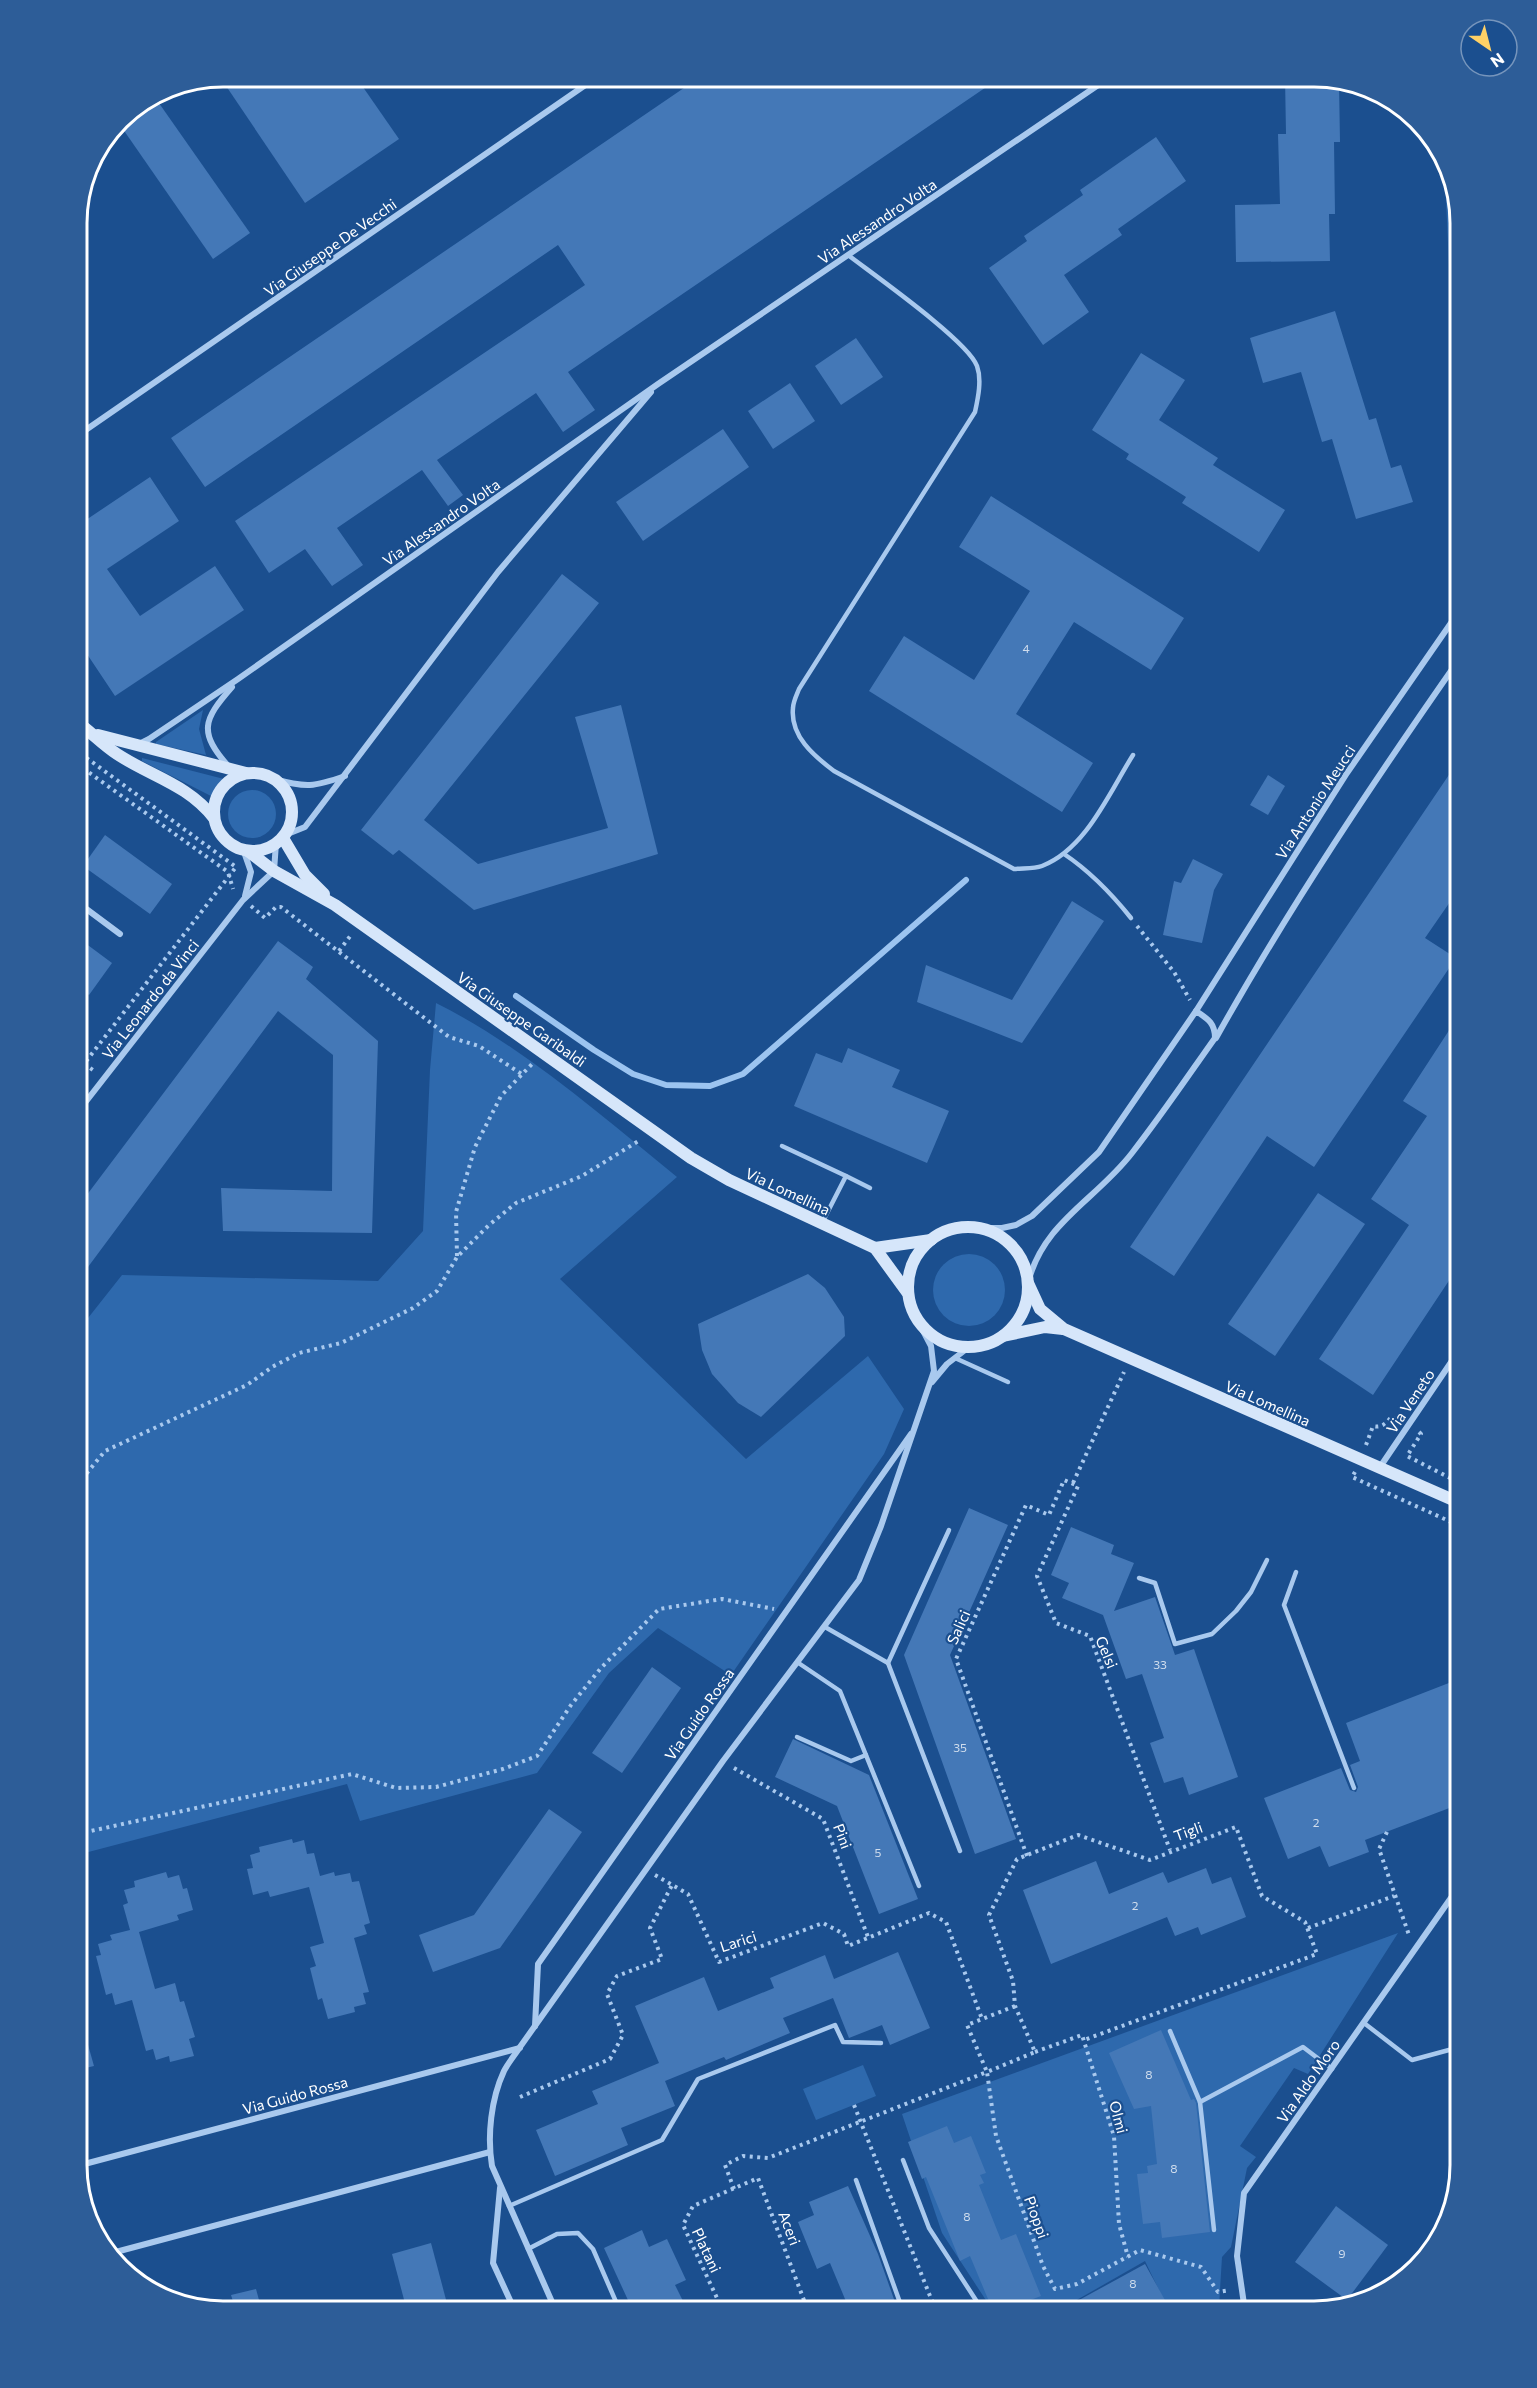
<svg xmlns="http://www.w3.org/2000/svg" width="1537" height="2388" viewBox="0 0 1537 2388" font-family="Commissioner,sans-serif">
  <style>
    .green { fill: #2e69ad }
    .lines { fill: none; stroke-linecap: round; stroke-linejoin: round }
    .stream { stroke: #9cc4f0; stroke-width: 6 }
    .building { fill: #4478b7 }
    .path { stroke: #a9c9ee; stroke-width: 4; stroke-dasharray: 3 4.5; stroke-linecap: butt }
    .lane { stroke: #a9c9ee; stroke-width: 4.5 }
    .street { stroke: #a9c9ee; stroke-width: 6 }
    .secondary { stroke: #d6e6fa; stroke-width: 12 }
    .labels { text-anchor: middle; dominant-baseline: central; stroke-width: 4.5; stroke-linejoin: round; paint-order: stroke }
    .number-label { font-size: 12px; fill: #d0dded }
    .street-label { font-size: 15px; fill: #fff; stroke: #1b4f8f }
    .rim { fill: none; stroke: #fff; stroke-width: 3 }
  </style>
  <rect width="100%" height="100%" fill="#1b4f8f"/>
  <g class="green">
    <path d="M1444 157 1460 223V325L1457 327 1449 265Z"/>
    <path d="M203 710 199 729 206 755 156 744V742Z"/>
    <path d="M142 758 224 779 211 796 142 761Z"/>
    <circle cx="252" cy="814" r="24"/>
    <path d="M436 1003C524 1047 600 1115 677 1177L560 1279 746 1459 868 1356 904 1409 884 1454 731 1675 658 1628 609 1673 537 1773 360 1821 347 1784 77 1855V1332L122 1275 378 1281 423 1231 430 1070Z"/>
    <circle cx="969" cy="1290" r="36"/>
    <path d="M1398 1933 1308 2074 1294 2068 1240 2146 1256 2157 1247 2168 1231 2247 1222 2257 1219 2307 1221 2311H1169L1145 2261 1068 2305 1070 2311H993L942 2233 902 2114Z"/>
    <path d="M863 2065 876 2096 816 2120 803 2089Z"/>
  </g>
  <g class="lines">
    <path class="stream" d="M516 996 594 1050 633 1074 666 1085 710 1086 743 1074 966 880"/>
  </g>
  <g class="building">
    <path d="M220 77H356L399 139 305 203Z"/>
    <path d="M700 77H1001L568 372 595 410 563 432 536 393 437 460 463 495 448 506 422 470 337 528 363 565 332 586 305 549 269 573 235 521 585 285 558 245 205 487 171 438Z"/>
    <path d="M1285 77H1324L1339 82 1340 142H1334L1335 214H1329L1330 261 1236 262 1235 205 1280 204 1278 134H1286Z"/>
    <path d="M154 96 250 233 213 259 118 122Z"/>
    <path d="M1156 137 1186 181 1118 229 1122 235 1064 275 1089 312 1043 345 989 268 1027 241 1024 236 1083 195 1080 190Z"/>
    <path d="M1335 311 1369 420 1376 418 1391 468 1401 465 1413 502 1356 519 1332 439 1322 442 1301 372 1263 383 1250 338Z"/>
    <path d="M856 338 883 377 841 405 815 366Z"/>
    <path d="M1141 353 1185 380 1159 420 1218 458 1213 465 1285 510 1259 552 1182 503 1186 497 1126 459 1129 454 1092 430Z"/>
    <path d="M790 383 815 421 773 449 748 411Z"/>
    <path d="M723 429 749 467 643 541 616 502Z"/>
    <path d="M150 477 179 521 107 569 140 616 215 566 244 610 115 696 87 654 77 660V526Z"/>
    <path d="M991 496 1184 618 1151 670 1074 622 1016 714 1093 763 1062 812 869 691 904 636 974 680 1030 591 959 547Z"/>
    <path d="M562 574 599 603 424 820 478 864 608 828 575 717 621 705 658 854 474 910 399 850 393 855 361 830Z"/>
    <path d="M1461 757V886L1425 938 1456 958 1314 1167 1267 1136 1174 1276 1130 1247Z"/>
    <path d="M1268 775 1285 786 1268 815 1250 805Z"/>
    <path d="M105 835 172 884 150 914 83 866Z"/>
    <path d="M1193 859 1223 874 1214 890 1202 943 1163 935 1174 881 1181 883Z"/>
    <path d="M1072 901 1104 921 1022 1043 917 1002 926 965 1012 1000Z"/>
    <path d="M77 937 112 963 89 995 77 986Z"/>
    <path d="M278 941 313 967 306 979 378 1041 372 1233 223 1231 221 1188 332 1191 333 1055 278 1011 88 1267 77 1259V1208Z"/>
    <path d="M1461 1012 1460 1264 1373 1395 1319 1359 1409 1225 1371 1199 1427 1116 1403 1101Z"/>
    <path d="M848 1048 900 1070 892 1087 949 1111 927 1163 794 1106 816 1053 842 1063Z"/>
    <path d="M1318 1193 1365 1224 1275 1356 1228 1324Z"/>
    <path d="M808 1274 825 1288 844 1317 845 1336 761 1417 738 1403 712 1374 702 1350 698 1324Z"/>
    <path d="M969 1508 1008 1525 950 1655 1016 1839 975 1854 904 1655Z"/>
    <path d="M1071 1527 1114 1545 1111 1554 1134 1563 1114 1611 1155 1597 1175 1655 1194 1649 1238 1777 1189 1795 1183 1777 1164 1783 1150 1743 1164 1738 1142 1674 1126 1679 1103 1615 1062 1598 1069 1583 1051 1575Z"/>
    <path d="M652 1667 681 1688 622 1773 592 1753Z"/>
    <path d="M1454 1681 1460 1698V1804L1365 1840 1369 1852 1329 1867 1320 1846 1288 1859 1264 1798 1341 1768 1350 1790 1356 1792 1358 1787 1350 1765 1360 1761 1346 1723Z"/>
    <path d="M793 1739 869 1775 918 1899 879 1914 837 1806 775 1777Z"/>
    <path d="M549 1809 582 1832 500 1948 433 1972 419 1935 474 1915Z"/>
    <path d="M292 1839 293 1843 304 1840 307 1854 314 1853 320 1876 334 1872 335 1876 350 1873 352 1882 359 1881 370 1923 364 1925 367 1934 354 1938 369 1992 363 1993 366 2004 354 2007 355 2012 328 2019 322 1998 318 2000 310 1968 316 1966 310 1947 324 1943 309 1887 270 1897 268 1891 253 1895 247 1869 253 1868 250 1855 260 1852 259 1847Z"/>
    <path d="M1096 1861 1109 1894 1163 1872 1168 1883 1206 1868 1212 1884 1231 1877 1246 1917 1201 1935 1198 1927 1175 1936 1167 1917 1051 1964 1023 1890Z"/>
    <path d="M166 1872 168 1878 179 1875 183 1889 187 1888 193 1910 177 1915 179 1920 139 1932 155 1989 175 1983 180 2002 184 2001 195 2037 189 2039 194 2056 170 2062 169 2056 156 2060 153 2049 146 2051 132 2000 115 2005 112 1993 106 1995 96 1956 101 1955 98 1944 112 1940 110 1935 130 1930 123 1905 128 1903 124 1890 135 1887 134 1881Z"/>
    <path d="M898 1952 930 2028 890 2045 882 2025 849 2038 833 1998 783 2018 790 2033 726 2060 724 2057 665 2081 675 2106 621 2128 628 2145 555 2176 536 2130 598 2104 592 2091 659 2063 635 2006 704 1977 718 2011 774 1988 770 1978 825 1955 834 1979Z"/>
    <path d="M77 2020H81L94 2066 77 2070Z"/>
    <path d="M1161 2030 1191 2100 1194 2099 1196 2103 1210 2232 1162 2238 1160 2222 1143 2224 1137 2174 1148 2173 1147 2166 1157 2164 1151 2106 1134 2109 1109 2053Z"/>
    <path d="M947 2126 954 2143 971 2136 986 2173 980 2175 984 2183 979 2185 1001 2240 1016 2234 1041 2296 1002 2311H993L970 2256 960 2261 926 2177 922 2179 908 2142Z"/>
    <path d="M848 2186 878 2254 895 2302 874 2311H850L830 2263 817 2269 798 2222 814 2215 809 2202Z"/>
    <path d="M1336 2206 1388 2245 1347 2300 1295 2262Z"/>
    <path d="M642 2230 649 2247 667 2239 686 2280 675 2285 688 2311H633L604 2248Z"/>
    <path d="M431 2243 449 2311H407L392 2254Z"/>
    <path d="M1145 2264 1171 2311H1059Z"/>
    <path d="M256 2289 262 2311H236L231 2295Z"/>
  </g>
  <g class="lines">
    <g class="path">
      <path d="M77 764 228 872 233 889"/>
      <path d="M251 906 265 918 276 907H281L449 1037 479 1046 523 1075"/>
      <path d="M1137 926 1174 972 1190 1000"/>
      <path d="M339 951 351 935"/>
      <path d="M84 1064 96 1072"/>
      <path d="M77 1073 236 867 77 751"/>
      <path d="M457 1256 456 1212 475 1147 501 1096 533 1063"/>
      <path d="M1419 1432 1421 1434 1407 1456 1460 1483"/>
      <path d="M1366 1445 1373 1426C1381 1428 1386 1424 1391 1417L1397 1420"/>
      <path d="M1355 1472 1352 1477 1460 1526"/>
      <path d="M1073 1483 1124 1372"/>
      <path d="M77 1485 105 1451 247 1385 272 1367 299 1353 341 1343 413 1308 437 1291 457 1257 489 1225 516 1203 582 1176 640 1140"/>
      <path d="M734 1768 823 1819 868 1937"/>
      <path d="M1387 1832 1379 1849 1409 1935"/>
      <path d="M77 1834 352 1774 396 1788 436 1787 503 1769 537 1756 571 1705 601 1668 659 1609 722 1599 774 1609"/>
      <path d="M1027 1856 956 1659 1026 1505 1049 1515 1064 1480 1078 1486 1037 1576 1056 1623 1090 1636 1170 1850"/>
      <path d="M655 1875 688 1894 719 1962 823 1923 844 1934 848 1946 929 1913 946 1922 982 2019"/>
      <path d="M1308 1928 1394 1896"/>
      <path d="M1015 2006 967 2025 987 2072 1035 2052 1015 2006 1013 1981 989 1915 1017 1859 1078 1835 1150 1860 1236 1827 1262 1896 1305 1922 1317 1954 1084 2040"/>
      <path d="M1035 2052 1082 2035 1114 2136 1119 2224 1128 2257"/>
      <path d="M520 2097 610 2059 623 2035 607 1994 617 1976 662 1959 650 1928 672 1885"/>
      <path d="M854 2105 936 2311"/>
      <path d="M734 2189 725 2165 743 2156 768 2158 987 2072 996 2136 1043 2266 1055 2289 1077 2284 1140 2250 1201 2267 1218 2292 1230 2290"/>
      <path d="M723 2311 683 2225 693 2206 758 2178 808 2311"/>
    </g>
    <g class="lane">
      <path d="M848 255C874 275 968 341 977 366 982 380 978 398 975 412L799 689C797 694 793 702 793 708 790 736 814 756 834 771L1014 869C1023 868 1034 869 1042 866 1086 849 1109 793 1133 755"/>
      <path d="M1064 854C1091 872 1111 893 1131 918"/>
      <path d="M782 1146 846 1176 822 1223"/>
      <path d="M846 1176 870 1188"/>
      <path d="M955 1358 1008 1382"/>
      <path d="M1296 1572 1284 1605 1354 1788"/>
      <path d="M1139 1578 1155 1583 1175 1644 1212 1634 1236 1611 1251 1592 1267 1560"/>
      <path d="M825 1627 888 1663 949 1530"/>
      <path d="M797 1662 840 1691 919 1886"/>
      <path d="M888 1663 960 1851"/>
      <path d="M797 1737 851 1761 866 1755"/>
      <path d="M1364 2023 1412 2060 1460 2047"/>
      <path d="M1170 2031 1200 2102 1303 2047 1332 2069"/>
      <path d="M1200 2102 1214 2230"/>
      <path d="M903 2160 929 2228 983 2311"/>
      <path d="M856 2180 903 2311"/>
      <path d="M509 2206 662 2140 698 2079 835 2025 843 2042 881 2043"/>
      <path d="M528 2249 557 2234 578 2233 593 2249 620 2311"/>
    </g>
    <g class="street">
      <path d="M77 436 597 77"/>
      <path d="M139 744 149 739 238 679 658 384 1110 77"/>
      <path d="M229 767C198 732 203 720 232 687"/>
      <path d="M274 779C306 788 314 787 345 776"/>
      <path d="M285 835 305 827 498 572 651 392"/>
      <path d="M243 849 251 872 245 896"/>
      <path d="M77 902 120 934"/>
      <path d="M1196 1011 1347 773 1460 610"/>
      <path d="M1216 1038C1290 906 1374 781 1460 658"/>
      <path d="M77 1113 243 900 274 871 276 843"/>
      <path d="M983 1228H1002L1016 1225 1032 1216 1099 1152 1196 1011C1208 1019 1215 1023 1215 1038 1188 1076 1161 1116 1132 1153 1096 1200 1043 1222 1028 1283"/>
      <path d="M932 1382 947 1364 969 1347"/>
      <path d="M1380 1467 1460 1349"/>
      <path d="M535 2026 538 1964 911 1434"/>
      <path d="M77 2166 520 2048"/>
      <path d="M500 2188 493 2263 515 2311"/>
      <path d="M112 2253 490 2152"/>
      <path d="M556 2311 492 2166C487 2136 491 2099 504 2071 508 2063 515 2055 520 2047L723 1761 859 1580 881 1526 934 1371 931 1346 920 1325"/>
      <path d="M1245 2311 1237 2256 1244 2193 1460 1885"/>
    </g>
    <g class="secondary">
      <path d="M77 722C91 732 103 745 117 754 152 777 187 784 214 818"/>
      <path d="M98 735 246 773"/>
      <circle cx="253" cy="812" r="39"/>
      <path d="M283 838 305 875 324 894"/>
      <path d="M248 851 274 871 335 905 691 1158 729 1180 875 1248 907 1292"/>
      <circle cx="968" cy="1287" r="60"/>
      <path d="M875 1248 931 1240"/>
      <path d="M1028 1283 1040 1309 1064 1329 1460 1503"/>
      <path d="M1003 1336 1045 1327 1063 1329"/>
    </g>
  </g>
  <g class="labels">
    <g class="number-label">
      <text x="1026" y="648">4</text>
      <text x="1160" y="1664">33</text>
      <text x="960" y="1747">35</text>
      <text x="1316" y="1822">2</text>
      <text x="878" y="1852">5</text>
      <text x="1135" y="1905">2</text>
      <text x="1149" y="2074">8</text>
      <text x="1174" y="2168">8</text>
      <text x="967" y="2216">8</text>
      <text x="1342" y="2253">9</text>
      <text x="1133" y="2283">8</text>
    </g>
    <g class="street-label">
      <text transform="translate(877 221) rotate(-34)">Via Alessandro Volta</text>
      <text transform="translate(330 247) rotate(-35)">Via Giuseppe De Vecchi</text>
      <text transform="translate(441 522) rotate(-35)">Via Alessandro Volta</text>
      <text transform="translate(1315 802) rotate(-57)">Via Antonio Meucci</text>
      <text transform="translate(150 999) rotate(-52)">Via Leonardo da Vinci</text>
      <text transform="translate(522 1019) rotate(35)">Via Giuseppe Garibaldi</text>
      <text transform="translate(788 1191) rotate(25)">Via Lomellina</text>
      <text transform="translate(1410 1401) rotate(-56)">Via Veneto</text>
      <text transform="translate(1268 1403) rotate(24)">Via Lomellina</text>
      <text transform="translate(958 1627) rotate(-66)">Salici</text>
      <text transform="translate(1107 1652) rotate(67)">Gelsi</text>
      <text transform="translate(699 1714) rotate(-55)">Via Guido Rossa</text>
      <text transform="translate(1188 1831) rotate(-20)">Tigli</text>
      <text transform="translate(843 1836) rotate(69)">Pini</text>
      <text transform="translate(738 1941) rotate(-18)">Larici</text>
      <text transform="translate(1308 2081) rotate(-55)">Via Aldo Moro</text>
      <text transform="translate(295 2095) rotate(-15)">Via Guido Rossa</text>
      <text transform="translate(1119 2117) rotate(75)">Olmi</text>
      <text transform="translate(1037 2217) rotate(70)">Pioppi</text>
      <text transform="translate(790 2228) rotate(69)">Aceri</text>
      <text transform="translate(707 2250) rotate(65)">Platani</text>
    </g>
  </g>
  <path d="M0 0H1537V2388H0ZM223 87H1314A136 136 0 0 1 1450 223V2165A136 136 0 0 1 1314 2301H223A136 136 0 0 1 87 2165V223A136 136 0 0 1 223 87Z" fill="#2d5d98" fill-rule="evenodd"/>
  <path class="rim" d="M223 87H1314A136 136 0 0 1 1450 223V2165A136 136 0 0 1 1314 2301H223A136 136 0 0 1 87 2165V223A136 136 0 0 1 223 87Z"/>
  <g transform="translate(1489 48) rotate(145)"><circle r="28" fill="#1b4f8f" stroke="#7695bc" stroke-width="1.5"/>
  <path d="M0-4.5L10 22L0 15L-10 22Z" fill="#ffd166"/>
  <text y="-9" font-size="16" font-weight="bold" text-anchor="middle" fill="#ffffff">N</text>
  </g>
</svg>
